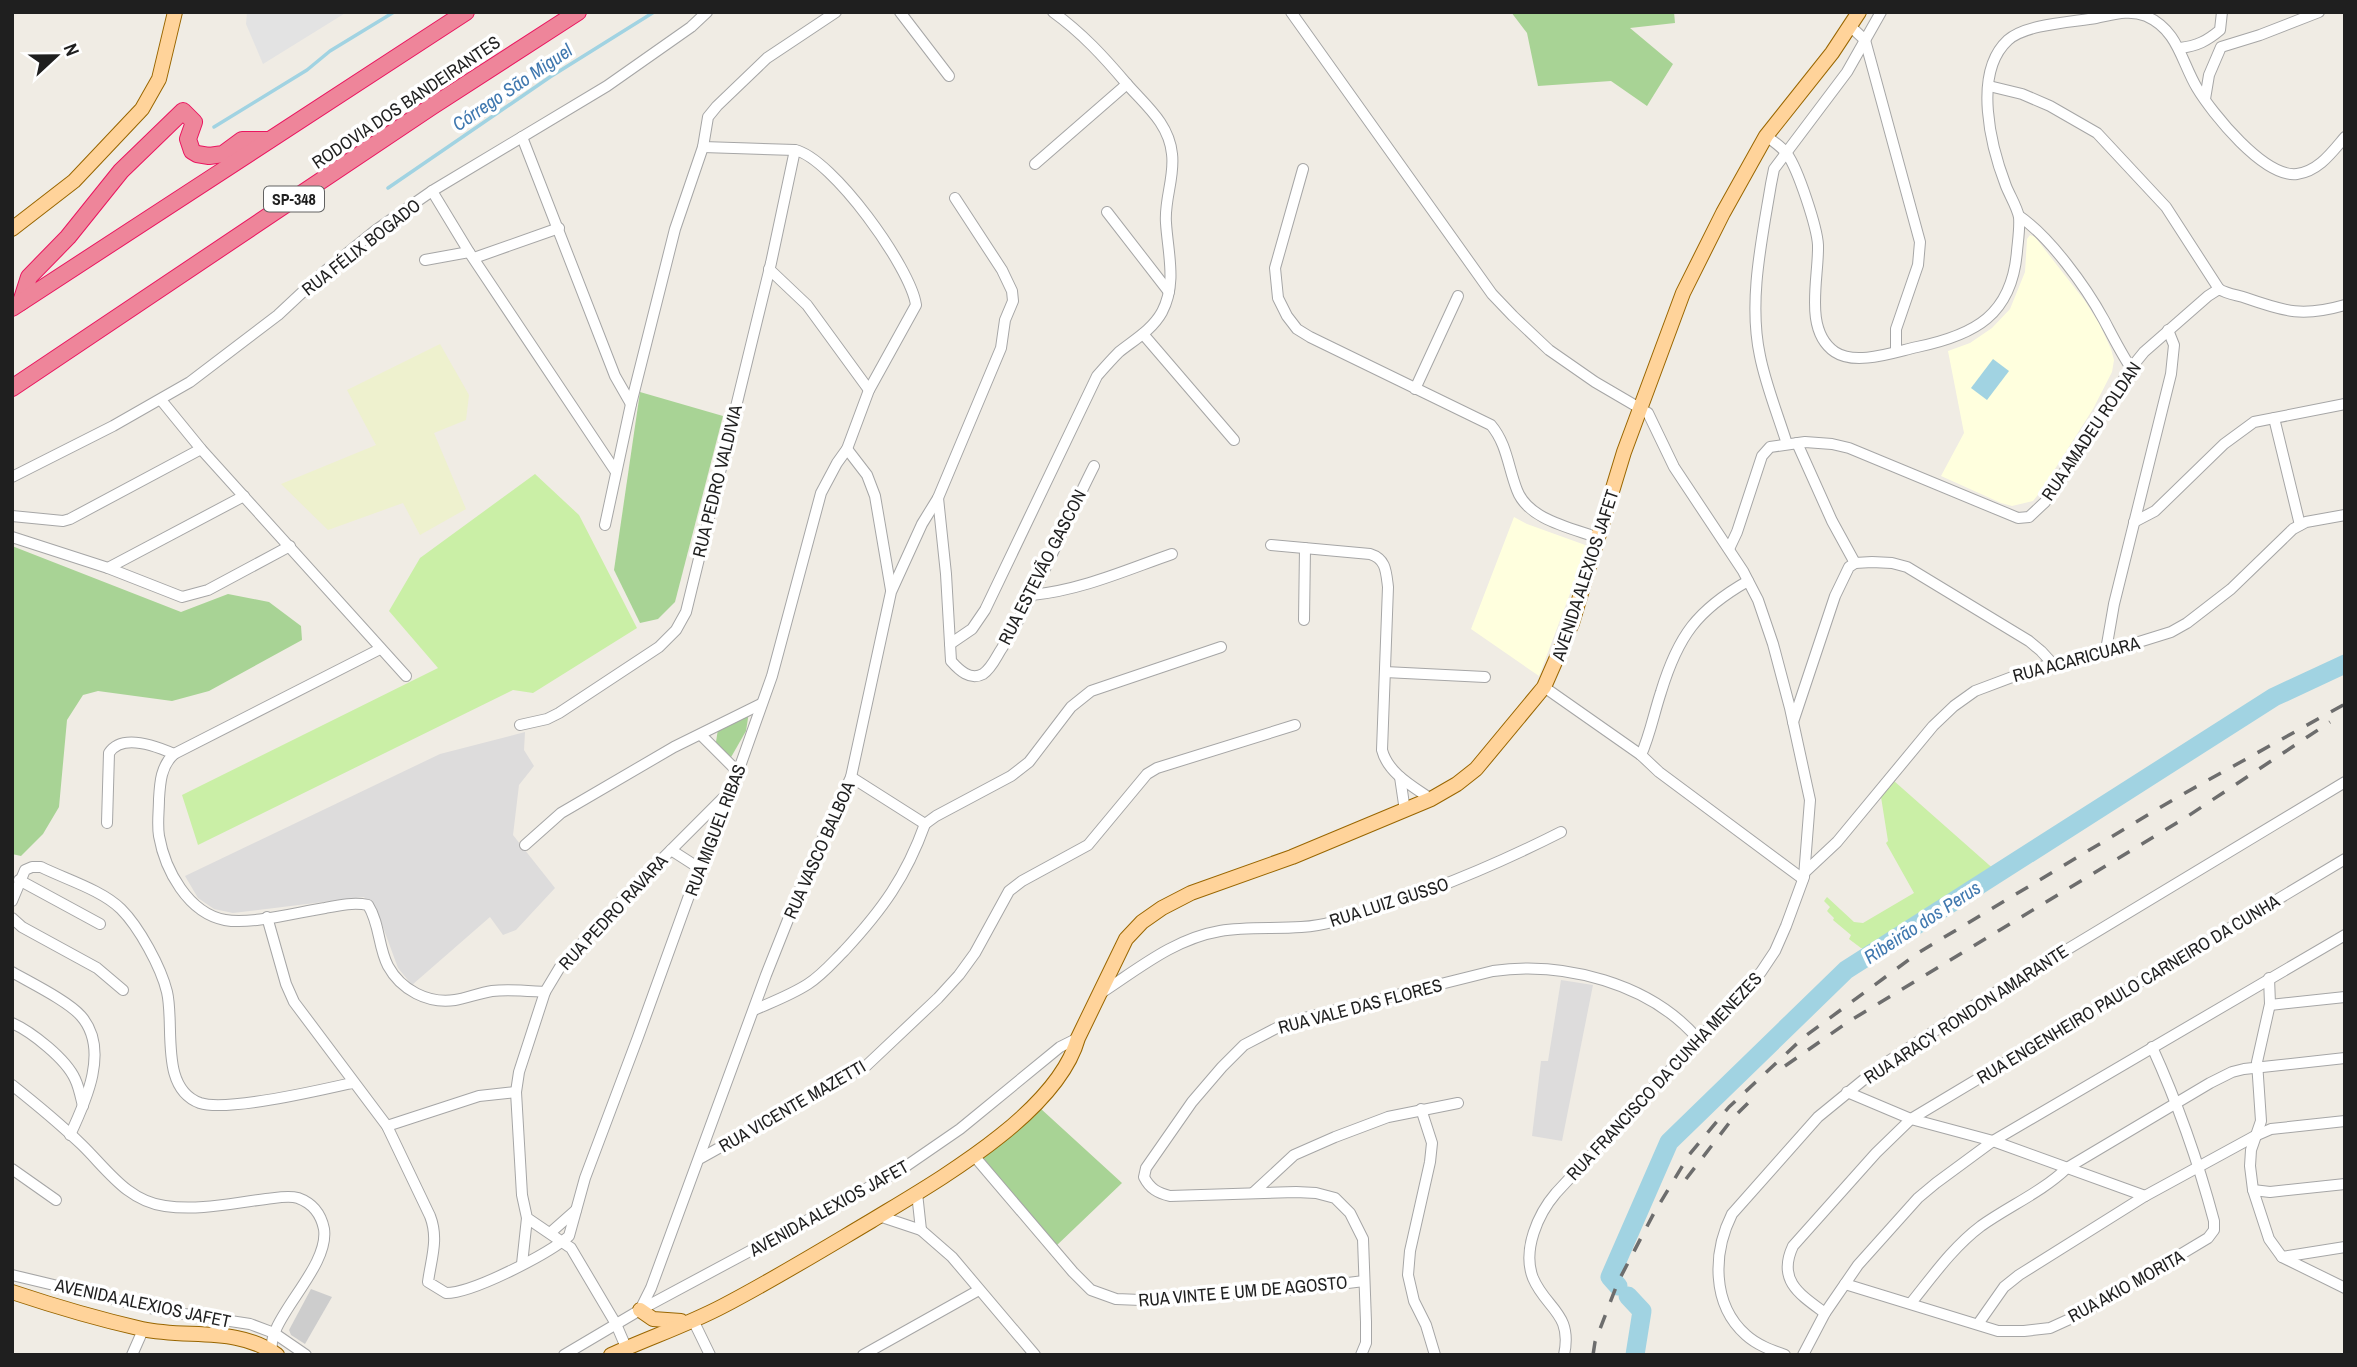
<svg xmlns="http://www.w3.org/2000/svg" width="2357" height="1367" viewBox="0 0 2357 1367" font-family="'Archivo Narrow',sans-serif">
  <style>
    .residential { fill: #dddcdc }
    .education { fill: #ffffde }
    .religious { fill: #cdcdcd }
    .farmland { fill: #eef1ce }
    .grass { fill: #caefa6 }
    .forest { fill: #a8d395 }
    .parking { fill: #e3e3e3 }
    .water { fill: #a1d3e2 }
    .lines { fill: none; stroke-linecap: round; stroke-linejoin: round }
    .stream { stroke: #a1d3e2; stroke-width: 3.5 }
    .river { stroke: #a1d3e2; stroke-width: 19 }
    .minor-casing { stroke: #a6a6a6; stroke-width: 12 }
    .major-casing { stroke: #960; stroke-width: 16 }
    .highway-casing { stroke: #ea1660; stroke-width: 18 }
    .minor { stroke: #fff; stroke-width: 10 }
    .major { stroke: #ffd39a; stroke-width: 14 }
    .highway { stroke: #ee859a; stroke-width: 16 }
    .rail { stroke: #6d6d6d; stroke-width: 3.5; stroke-dasharray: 14 14; stroke-linecap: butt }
    .labels { text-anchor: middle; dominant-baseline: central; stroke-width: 7; stroke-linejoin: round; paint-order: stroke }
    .shield { fill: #fff; stroke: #626262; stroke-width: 2 }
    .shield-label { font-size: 16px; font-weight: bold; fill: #1f1f1f }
    .street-label { font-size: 18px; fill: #1f1f1f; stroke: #fff }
    .water-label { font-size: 19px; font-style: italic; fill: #4078af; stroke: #fff }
  </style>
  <rect width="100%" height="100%" fill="#f0ece4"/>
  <g class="residential">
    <path d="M525 732 524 750 534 766 519 785 513 835 555 888 516 930 503 935 490 917 412 985 398 968 380 919 364 897 233 913 214 909 198 898 185 876 440 754Z"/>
    <path d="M1561 980 1593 985 1562 1141 1532 1136 1541 1061H1548Z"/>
  </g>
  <g class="education">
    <path d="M2030 235 2035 237 2085 301 2100 325 2111 349 2114 360 2112 372 2093 409 2041 491 2033 501 2012 506 2001 503 1941 476 1964 433 1948 351 1970 343 1992 328 2010 309 2025 272 2027 239Z"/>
    <path d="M1514 517 1527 524 1588 546 1539 676 1471 629Z"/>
  </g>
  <path class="religious" d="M311 1289 332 1297 305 1344 291 1335 289 1330Z"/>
  <path class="farmland" d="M440 344 469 395 466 420 434 433 466 509 420 535 403 503 328 530 281 484 376 445 347 390Z"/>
  <g class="grass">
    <path d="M535 474 579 515 637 628 533 693 513 690 198 845 182 795 438 668 389 611 420 558Z"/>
    <path d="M1894 781 1997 872 1868 948H1861L1849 939 1851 935 1833 920 1834 918 1827 911 1830 907 1824 901 1827 897 1854 922 1863 923 1914 893 1886 843 1888 841 1881 797Z"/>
  </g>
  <g class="forest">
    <path d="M1511 12H1674L1675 23 1630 28 1673 64 1647 106 1611 81 1538 86 1527 33Z"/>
    <path d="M640 392 723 416 675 602 658 619 640 623 614 570Z"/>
    <path d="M12 546 181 612 228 594 269 602 301 626 302 640 209 691 172 701 98 691 83 695 67 720 59 807 43 834 21 856 12 854V578L14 574Z"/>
    <path d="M749 712 746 731 730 759 716 742 718 729Z"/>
    <path d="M1040 1108 1122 1183 1055 1247 982 1158 1027 1122Z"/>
  </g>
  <path class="parking" d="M247 12H347L263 64 246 24Z"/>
  <path class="water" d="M1993 359 2009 371 1987 400 1971 388Z"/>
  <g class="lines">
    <g class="stream">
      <path d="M214 127 307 70 330 51 394 12"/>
      <path d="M388 188 550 77 654 12"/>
    </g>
    <g class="river">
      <path d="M1618 1286 1610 1277 1669 1142 1846 970 2274 697 2345 664"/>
      <path d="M1628 1296 1642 1311 1635 1355"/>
    </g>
    <g class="minor-casing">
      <g id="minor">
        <path d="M900 12 949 76"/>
        <path d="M1291 12 1492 294 1513 316 1549 350 1595 382 1648 413 1674 467 1743 571 1758 600 1773 644 1790 708 1810 800 1804 877 1786 926 1775 951 1761 972 1556 1193C1538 1214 1522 1250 1533 1278 1546 1309 1573 1313 1564 1355"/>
        <path d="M1850 26 1865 40 1920 242 1918 265 1896 329V351"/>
        <path d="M2180 48C2197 46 2207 41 2220 30L2222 12"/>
        <path d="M1989 86 2022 94 2050 106 2097 133 2166 207 2219 289"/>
        <path d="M2205 99 2209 75 2221 47 2260 35 2319 12"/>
        <path d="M1766 136C1773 141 1782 147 1787 154 1798 169 1817 227 1818 245 1819 278 1803 330 1835 352 1856 366 1894 352 1917 347 1975 335 2012 315 2017 251 2018 240 2020 228 2019 217 2017 207 2010 196 2006 186 1991 147 1972 73 2008 40 2026 24 2072 22 2096 18 2112 15 2129 9 2146 16 2178 30 2181 61 2197 88 2212 113 2264 178 2297 174 2319 171 2332 152 2345 137"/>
        <path d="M522 137 615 376 631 404"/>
        <path d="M1035 164 1127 84"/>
        <path d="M1303 169 1275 268 1278 298 1287 316 1297 329 1310 337 1491 425C1507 444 1508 467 1517 490 1528 520 1572 528 1599 538"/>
        <path d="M432 191 469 252 616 472"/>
        <path d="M1107 212 1169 292"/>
        <path d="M2019 216C2050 237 2086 287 2104 320 2113 337 2121 353 2131 368"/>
        <path d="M474 258 559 228"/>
        <path d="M425 260 469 252"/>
        <path d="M769 269 807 305 869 390"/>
        <path d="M1143 334 1234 440"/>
        <path d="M1415 389 1458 296"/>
        <path d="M161 400 201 449 406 676"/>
        <path d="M2274 418 2300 525"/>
        <path d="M1797 443 1832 521 1855 563"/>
        <path d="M1787 444C1778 415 1766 386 1760 356 1748 301 1762 239 1771 184L1774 169 1847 72 1881 12"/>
        <path d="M847 449 867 475 875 496 891 590"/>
        <path d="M12 477 113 426 190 382 278 315 324 272 376 230 432 191 607 86 691 27 707 12"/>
        <path d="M938 498 946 574 951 661C959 670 970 681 983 674 992 668 996 657 1002 648 1038 591 1063 527 1094 466"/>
        <path d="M12 516 63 521 70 519 201 449"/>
        <path d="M2134 522 2155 511 2224 444 2254 422 2345 404"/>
        <path d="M605 525 631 404 675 229 703 147 708 117 717 106 767 58 836 12"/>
        <path d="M12 537 108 568 244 496"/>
        <path d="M1271 545 1370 554C1386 559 1386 571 1388 587L1382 750C1388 773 1412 786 1431 799"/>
        <path d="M1729 549 1737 532 1762 456 1770 447 1805 442 1832 444 1849 448 2018 518 2029 517 2045 502 2131 368 2144 352 2208 296 2219 289C2227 294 2237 295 2246 298 2286 312 2303 317 2345 305"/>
        <path d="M108 568 182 597 208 590 290 546"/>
        <path d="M1032 595C1082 590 1126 570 1172 554"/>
        <path d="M1304 620 1305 548"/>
        <path d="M950 644 972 629 985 610 1097 376C1104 368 1111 360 1119 352 1134 340 1152 330 1162 312 1177 283 1168 254 1166 223 1164 200 1175 177 1172 154 1169 123 1145 105 1126 83 1104 57 1082 33 1053 12"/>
        <path d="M380 649 174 754C161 766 160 782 159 799 159 811 157 824 159 836 165 870 188 913 225 920 251 925 298 912 325 908 340 905 354 902 368 905 380 924 378 947 388 966 401 990 428 1004 455 1000 467 998 479 993 492 991 509 989 528 991 545 992"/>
        <path d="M2106 650 2114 604 2171 374 2174 345 2168 330"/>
        <path d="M1385 672 1485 677"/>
        <path d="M1544 687 1641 755 1659 772 1803 879"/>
        <path d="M1793 722 1835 596 1849 567 1855 563 1872 562 1892 563 1907 567 2029 641 2041 651 2052 663"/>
        <path d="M520 725 547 719 559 713 659 647 676 630 686 612 771 263 795 150"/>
        <path d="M701 735 738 772"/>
        <path d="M1641 755C1650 735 1654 713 1661 692 1678 636 1697 610 1748 581"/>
        <path d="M851 777 925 824"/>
        <path d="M1400 777 1405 811"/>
        <path d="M107 823 109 753C122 733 156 746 174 754"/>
        <path d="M925 824 936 816 1011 776 1029 762 1071 707 1091 691 1221 647"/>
        <path d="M525 845 561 813 674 747 761 704"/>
        <path d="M671 850 699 868"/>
        <path d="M1806 871 1837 842 1933 726 1954 706 1975 691 2036 668 2126 646 2171 632 2187 623 2231 589 2293 529 2306 522 2345 515"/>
        <path d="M19 880 100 924"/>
        <path d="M12 901 25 870 32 867H41C65 879 102 890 121 909 139 927 161 967 167 992 175 1026 159 1088 200 1103 227 1112 321 1090 352 1083"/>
        <path d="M267 917 286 984 294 1002 387 1126 430 1216C439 1239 431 1259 428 1282L446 1293C473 1293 548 1254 569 1236L585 1178 638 1037 699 868 738 772 772 676 821 493 837 463 847 449 869 390 916 305C911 268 832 158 795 150L703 147"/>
        <path d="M12 918 22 927 97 968 123 990"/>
        <path d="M12 972C31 983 68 1001 81 1016 110 1049 86 1101 70 1135"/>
        <path d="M2269 978 2270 1004 2257 1062 2261 1121 2251 1150 2250 1166 2253 1190 2269 1239 2282 1257 2345 1288"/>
        <path d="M1098 995C1137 970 1173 939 1220 931 1257 925 1297 932 1332 922 1411 900 1488 869 1561 832"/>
        <path d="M2270 1005 2345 997"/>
        <path d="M754 1010C772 1002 791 995 808 984 822 975 832 963 844 951 882 910 906 877 925 824"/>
        <path d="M12 1023C32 1032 66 1059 75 1079 79 1087 81 1098 83 1106"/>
        <path d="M12 1085C36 1104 59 1123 81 1144 107 1169 127 1201 165 1206 199 1211 232 1203 266 1199 276 1198 288 1195 298 1198 312 1203 321 1214 324 1229 330 1270 261 1323 273 1355"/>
        <path d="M1847 1092 1911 1119 1993 1141 2145 1196"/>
        <path d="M1421 1109 1432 1143 1430 1162 1410 1251 1408 1275 1414 1301 1426 1325 1435 1355"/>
        <path d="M387 1126 479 1096 516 1092"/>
        <path d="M975 1157 1073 1272 1091 1290 1116 1299 1141 1300 1299 1289 1364 1281"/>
        <path d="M701 1158 866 1066 938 998 959 975 975 953 1009 891 1022 881 1088 845 1147 774 1157 768 1295 725"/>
        <path d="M12 1169 56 1200"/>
        <path d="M2253 1190 2270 1192 2345 1184"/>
        <path d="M917 1193 921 1230"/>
        <path d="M1253 1193 1294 1155 1335 1137 1388 1117 1458 1103"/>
        <path d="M879 1216 921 1230 952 1257 1035 1355"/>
        <path d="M550 1233 576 1210"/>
        <path d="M2282 1257 2345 1247"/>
        <path d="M522 1264 527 1218"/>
        <path d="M12 1275 158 1310 250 1324 274 1333 306 1355"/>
        <path d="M1845 1284 1998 1331H2024L2050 1328 2083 1313 2208 1238 2214 1230V1221C2198 1161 2178 1104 2152 1047"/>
        <path d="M1911 1303C1932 1277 1953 1247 1981 1226 2009 1206 2042 1192 2067 1168L2210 1083 2232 1072 2244 1069 2345 1058"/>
        <path d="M640 1310 651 1288 766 975 803 882 851 777 891 592 922 524 938 498 1001 348 1005 320 1013 301 1012 291 1002 270 955 198"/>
        <path d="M1825 1313C1799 1294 1777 1280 1793 1246L1876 1153 1911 1119 2345 859"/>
        <path d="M693 1320 710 1355"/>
        <path d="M1978 1324 2004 1287 2019 1275 2145 1196 2255 1136 2271 1129 2345 1121"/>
        <path d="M628 1352 616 1324 571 1248 527 1218 522 1195 516 1092 519 1072 545 992 560 967 640 881 727 794"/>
        <path d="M132 1355 143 1330"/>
        <path d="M564 1355 640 1310 899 1171 960 1129 1060 1047 1078 1038"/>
        <path d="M863 1355 979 1290"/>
        <path d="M1361 1355 1366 1343V1322L1363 1239 1350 1213 1335 1198 1316 1193 1296 1192 1170 1196C1158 1193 1150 1189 1144 1177L1146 1168 1192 1102 1222 1067 1244 1045 1288 1022 1493 971C1564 961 1650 983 1698 1039"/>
        <path d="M1785 1355C1771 1350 1757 1345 1746 1335 1711 1304 1713 1252 1732 1214L1818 1117 1878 1068 1970 1008 2345 782"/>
        <path d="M1803 1355 1825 1313 1858 1265 1918 1198 1936 1183 1993 1141 2345 935"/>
      </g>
    </g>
    <g class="major-casing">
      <g id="major">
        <path d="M12 229 74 181 142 109 159 79 175 12"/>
        <path d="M12 1292C54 1306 98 1319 142 1329 187 1339 238 1326 277 1355"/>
        <path d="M640 1310 653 1319 681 1321"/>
        <path d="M611 1355C648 1338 687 1325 723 1306 773 1280 822 1250 871 1221 935 1182 1057 1114 1078 1038L1126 939 1142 922 1162 908 1191 893 1292 857 1431 799 1457 784 1476 769 1544 687 1572 623 1624 452 1683 293 1723 213 1766 136 1832 53 1859 12"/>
      </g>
    </g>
    <g class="highway-casing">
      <g id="highway">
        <path d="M21 302 29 277 68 237 121 171 183 111 194 122 188 139 192 151 197 154 209 156 223 154 242 140H269"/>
        <path d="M12 308 466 12"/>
        <path d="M12 388 431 107 578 12"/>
      </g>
    </g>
    <use href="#minor" class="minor"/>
    <use href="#major" class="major"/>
    <use href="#highway" class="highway"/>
    <g class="rail">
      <path d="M1785 1066 1848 1022 2188 816 2330 722"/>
      <path d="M1686 1179 1733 1118 1753 1098"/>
      <path d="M1593 1355 1595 1342 1618 1282 1654 1213 1689 1155 1729 1107 1804 1037 1918 953 2176 798 2345 704"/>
    </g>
  </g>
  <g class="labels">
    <rect class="shield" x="264" y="186.5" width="60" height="25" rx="5"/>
    <g class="shield-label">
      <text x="294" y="199">SP-348</text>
    </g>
    <g class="street-label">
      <text transform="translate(406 102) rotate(-34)">RODOVIA DOS BANDEIRANTES</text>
      <text transform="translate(361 247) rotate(-38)">RUA FÉLIX BOGADO</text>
      <text transform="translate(2091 431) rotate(-56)">RUA AMADEU ROLDAN</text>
      <text transform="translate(717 481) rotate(-76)">RUA PEDRO VALDIVIA</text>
      <text transform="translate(1042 567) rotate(-63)">RUA ESTEVÃO GASCON</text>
      <text transform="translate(1585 575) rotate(-72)">AVENIDA ALEXIOS JAFET</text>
      <text transform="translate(2076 659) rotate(-15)">RUA ACARICUARA</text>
      <text transform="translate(715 830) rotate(-69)">RUA MIGUEL RIBAS</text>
      <text transform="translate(819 850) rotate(-66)">RUA VASCO BALBOA</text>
      <text transform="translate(1389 902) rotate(-18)">RUA LUIZ GUSSO</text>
      <text transform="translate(613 912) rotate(-47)">RUA PEDRO RAVARA</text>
      <text transform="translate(2128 989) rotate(-31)">RUA ENGENHEIRO PAULO CARNEIRO DA CUNHA</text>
      <text transform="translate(1360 1006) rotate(-15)">RUA VALE DAS FLORES</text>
      <text transform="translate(1966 1014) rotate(-33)">RUA ARACY RONDON AMARANTE</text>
      <text transform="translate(1664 1076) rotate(-47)">RUA FRANCISCO DA CUNHA MENEZES</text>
      <text transform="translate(792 1106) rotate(-30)">RUA VICENTE MAZETTI</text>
      <text transform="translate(829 1208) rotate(-29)">AVENIDA ALEXIOS JAFET</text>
      <text transform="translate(2126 1286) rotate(-29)">RUA AKIO MORITA</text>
      <text transform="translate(1243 1291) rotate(-5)">RUA VINTE E UM DE AGOSTO</text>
      <text transform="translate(143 1303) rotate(12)">AVENIDA ALEXIOS JAFET</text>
    </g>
    <g class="water-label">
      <text transform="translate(512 87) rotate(-34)">Córrego São Miguel</text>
      <text transform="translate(1922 922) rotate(-33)">Ribeirão dos Perus</text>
    </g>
  </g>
  <rect width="2357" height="1367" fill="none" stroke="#1f1f1f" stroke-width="28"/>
  <g transform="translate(56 56) rotate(68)" stroke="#ffffff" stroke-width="5" paint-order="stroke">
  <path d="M0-5L12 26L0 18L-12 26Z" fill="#1f1f1f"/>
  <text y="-10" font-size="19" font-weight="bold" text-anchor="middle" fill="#1f1f1f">N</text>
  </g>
</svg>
